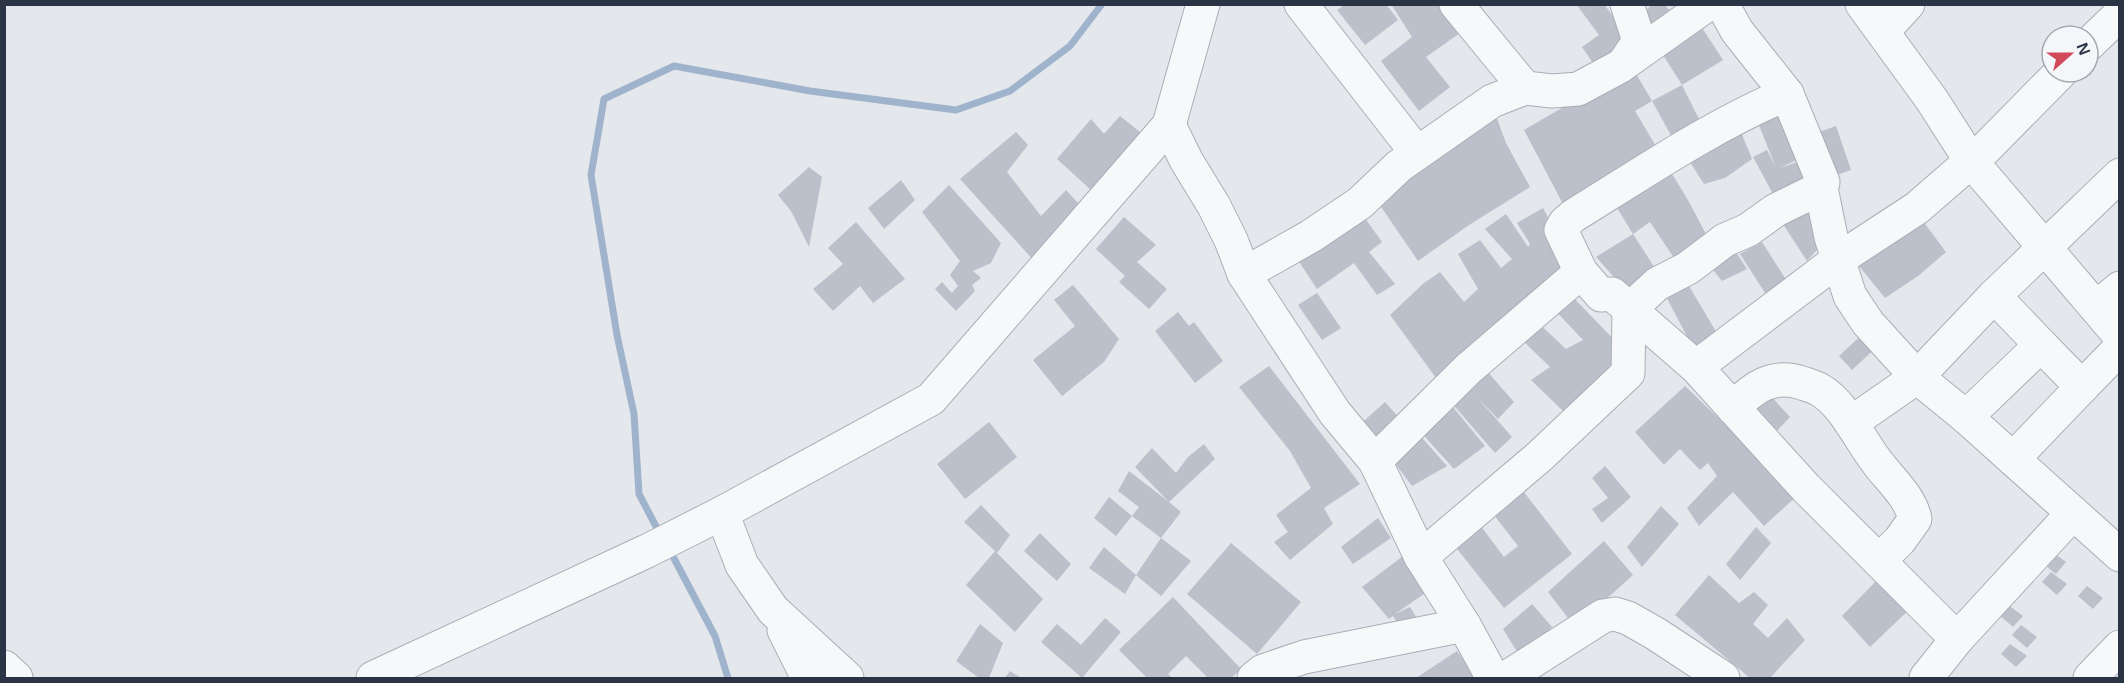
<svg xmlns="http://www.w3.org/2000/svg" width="2124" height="683" viewBox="0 0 2124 683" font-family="Arial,sans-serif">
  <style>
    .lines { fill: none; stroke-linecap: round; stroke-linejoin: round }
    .stream { stroke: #9fb4cc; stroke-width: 7 }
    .building { fill: #bbc0ca }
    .minor-casing { stroke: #a9aeb7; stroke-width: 35 }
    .minor { stroke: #f7f8fa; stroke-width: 33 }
  </style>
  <rect width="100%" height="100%" fill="#e4e7ec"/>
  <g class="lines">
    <g class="stream">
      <path d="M660 534 639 494 634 414 617 335 591 175 604 99 674 66 810 91 956 110 1010 91 1070 46 1102 4"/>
      <path d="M669 549 715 636 728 678"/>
    </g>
  </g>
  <g class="building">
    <path d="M1346 4H1386L1398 20 1365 45 1337 10Z"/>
    <path d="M1391 4H1451L1470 26 1426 57 1450 87 1419 111 1381 61 1412 37Z"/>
    <path d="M1576 4H1604L1631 42 1595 66 1582 47 1599 35Z"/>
    <path d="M1652 4H1664L1677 19 1650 35 1636 21Z"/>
    <path d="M1697 20 1723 60 1682 85 1658 47Z"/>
    <path d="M1632 67 1652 101 1635 111 1657 148 1563 204 1524 130Z"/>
    <path d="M1682 85 1701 123 1672 137 1652 101Z"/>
    <path d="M1783 97 1807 155 1780 168 1803 160 1811 179 1773 194 1753 157 1767 150 1776 168 1753 110Z"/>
    <path d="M1492 105 1506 143 1530 187 1469 225 1418 261 1373 195Z"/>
    <path d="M1120 116 1140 132 1091 190 1057 159 1091 119 1104 134Z"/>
    <path d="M1737 122 1752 159 1725 178 1704 184 1683 151Z"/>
    <path d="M1836 126 1851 170 1834 176 1819 132Z"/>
    <path d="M1016 132 1028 145 1007 172 1041 216 1066 190 1079 204 1035 262 960 179Z"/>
    <path d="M1666 164 1688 200 1707 236 1674 258 1650 222 1633 234 1611 198Z"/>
    <path d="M809 167 822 177 809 247 791 211 778 195Z"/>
    <path d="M901 180 915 200 884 229 868 208Z"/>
    <path d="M949 185 1001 243 991 263 973 271 981 278 972 285 975 291 956 311 935 289 942 282 952 293 958 286 950 275 960 261 922 212Z"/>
    <path d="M1799 201 1827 239 1807 261 1777 215Z"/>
    <path d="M1357 207 1382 242 1369 252 1395 284 1377 295 1354 263 1317 289 1292 251Z"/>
    <path d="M1543 208 1575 268 1439 382 1390 315 1424 283 1440 272 1464 302 1478 289 1458 254 1480 240 1501 268 1512 259 1485 229 1506 214 1528 247 1530 244 1517 223Z"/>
    <path d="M1917 213 1946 252 1918 276 1885 298 1855 261Z"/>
    <path d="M1124 217 1156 245 1137 262 1167 289 1149 309 1119 282 1125 276 1096 249Z"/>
    <path d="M856 222 905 279 873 303 860 286 833 311 813 289 843 264 828 248Z"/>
    <path d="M1633 234 1658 273 1630 295 1596 257Z"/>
    <path d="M1762 242 1787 281 1767 296 1740 254Z"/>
    <path d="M1730 243 1747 269 1722 281 1706 261Z"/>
    <path d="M1686 281 1721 340 1698 357 1663 291Z"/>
    <path d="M1073 285 1119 339 1104 362 1062 396 1033 360 1075 326 1054 300Z"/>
    <path d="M1567 291 1623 349 1609 367 1564 412 1531 380 1550 367 1517 335 1533 318 1566 349 1583 340 1550 305Z"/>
    <path d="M1317 293 1341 328 1322 340 1298 305Z"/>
    <path d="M1178 312 1189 326 1194 322 1223 361 1195 383 1155 331Z"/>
    <path d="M1867 330 1880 344 1852 370 1839 356Z"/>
    <path d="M1269 366 1360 484 1324 508 1333 524 1290 560 1274 542 1288 532 1276 515 1311 488 1290 451 1239 387Z"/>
    <path d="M1485 369 1514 402 1498 419 1476 396 1512 437 1495 453 1450 401Z"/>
    <path d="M1685 386 1732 431 1737 425 1799 494 1764 526 1733 492 1699 526 1687 508 1717 476 1708 463 1700 470 1680 449 1664 465 1635 432Z"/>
    <path d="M1768 393 1790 417 1775 433 1752 406Z"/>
    <path d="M1448 401 1485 446 1454 469 1417 428Z"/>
    <path d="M1385 402 1401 420 1371 446 1356 428Z"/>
    <path d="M989 422 1017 457 965 499 937 464Z"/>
    <path d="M1416 431 1447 466 1412 486 1388 454Z"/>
    <path d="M1204 444 1215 459 1169 502 1181 512 1161 538 1191 561 1161 596 1136 575 1161 538 1132 516 1139 507 1118 491 1129 471 1169 502 1135 467 1152 448 1176 473 1188 457Z"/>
    <path d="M1605 466 1631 497 1602 523 1592 509 1608 498 1592 478Z"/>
    <path d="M1520 487 1572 554 1504 608 1454 545 1480 525 1504 557 1518 546 1490 510Z"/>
    <path d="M1109 497 1132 516 1116 536 1094 518Z"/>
    <path d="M981 505 1010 535 997 553 1043 599 1015 632 966 585 995 551 964 522Z"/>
    <path d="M1661 506 1679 524 1642 567 1627 547Z"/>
    <path d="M1378 518 1391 538 1353 564 1341 547Z"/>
    <path d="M1756 527 1771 543 1740 580 1726 564Z"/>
    <path d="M1040 533 1071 564 1057 581 1024 551Z"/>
    <path d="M1604 541 1633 575 1575 627 1548 592Z"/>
    <path d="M1231 543 1301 602 1257 654 1187 594Z"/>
    <path d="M1104 547 1136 575 1125 594 1089 568Z"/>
    <path d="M2050 550 2066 562 2056 574 2040 561Z"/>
    <path d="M1407 553 1431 589 1395 614 1410 607 1421 625 1406 635 1393 616 1389 619 1362 587Z"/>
    <path d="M2051 572 2067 584 2057 595 2042 582Z"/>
    <path d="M1709 575 1739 603 1754 592 1768 605 1753 624 1768 638 1787 618 1805 640 1770 678H1750L1675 615Z"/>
    <path d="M1882 575 1912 607 1870 647 1842 616Z"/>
    <path d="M2087 586 2103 598 2093 609 2078 596Z"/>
    <path d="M1173 597 1241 669 1231 678H1208L1186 656 1168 674 1172 678H1147L1119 650Z"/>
    <path d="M1532 604 1552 627 1521 658 1503 629Z"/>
    <path d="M2007 604 2023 616 2013 627 1998 614Z"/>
    <path d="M1105 618 1121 632 1082 678 1041 642 1057 624 1081 645Z"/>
    <path d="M980 624 1003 643 989 678H979L956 661Z"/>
    <path d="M2021 625 2037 637 2027 648 2012 635Z"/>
    <path d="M2010 644 2027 656 2016 667 2001 654Z"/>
    <path d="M1457 651 1476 678H1416Z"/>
    <path d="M1010 671 1021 678H1005Z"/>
  </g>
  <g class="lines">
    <g class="minor-casing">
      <g id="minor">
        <path d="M1301 4 1417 153"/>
        <path d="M1456 4 1525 88"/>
        <path d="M1722 4 1737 31 1787 94 1823 182 1821 188 1831 237 1850 296 1868 323 1917 377 1966 417 2120 555"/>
        <path d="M1862 4 1932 100 1971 161 2120 336"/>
        <path d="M1883 31 1908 4"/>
        <path d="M2088 45 2120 14"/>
        <path d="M1625 62 1639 41 1627 4"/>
        <path d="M1787 94C1711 126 1643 173 1573 216L1565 223 1561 230 1581 272 1601 295 1612 294 1696 367 1806 488 1957 639"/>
        <path d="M1169 125 1186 160 1214 206 1231 240 1244 274 1335 413 1375 461 1421 557 1464 625 1493 678"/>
        <path d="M1244 274 1311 236 1360 203 1399 166 1492 101 1525 88 1552 91 1578 89 1619 67 1708 4"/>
        <path d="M1994 296 2041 345"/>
        <path d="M2097 307 2120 288"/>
        <path d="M1696 367 1839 259 1917 208 1986 148 2061 72"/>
        <path d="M1733 408C1753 388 1772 373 1802 383 1808 385 1815 387 1820 390 1844 404 1860 440 1877 462 1890 480 1910 496 1915 519L1900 540 1879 561"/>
        <path d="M1966 417 2041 345 2082 387 2120 348"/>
        <path d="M1851 423 1917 377 1994 296 2120 175"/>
        <path d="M2013 459 2082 387"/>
        <path d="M1375 461 1468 369 1581 272"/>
        <path d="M722 513 742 565 773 610 847 678"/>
        <path d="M1421 557 1539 457 1628 373 1629 310 1657 284 1688 268 1725 240 1748 230 1776 210 1821 188"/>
        <path d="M784 630 808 678"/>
        <path d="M4 667 16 678"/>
        <path d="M373 678 647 551 722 513 931 399 1169 125 1203 4"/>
        <path d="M1254 678 1263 671 1304 657 1464 625"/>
        <path d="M1506 678 1603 616 1615 614 1628 618 1656 634 1723 678"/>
        <path d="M1926 678 1957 639 2073 513"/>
        <path d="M2090 678 2120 647"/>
      </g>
    </g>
    <use href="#minor" class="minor"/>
  </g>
  <rect width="2124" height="683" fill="none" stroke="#2b3445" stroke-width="12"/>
  <g transform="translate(2070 54) rotate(69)"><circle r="28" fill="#f4f6f9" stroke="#a4a8b1" stroke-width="1.5"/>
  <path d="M0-4.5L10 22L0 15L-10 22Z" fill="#d1495b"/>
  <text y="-9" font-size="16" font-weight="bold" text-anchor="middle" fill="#2b3445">N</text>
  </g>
</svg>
